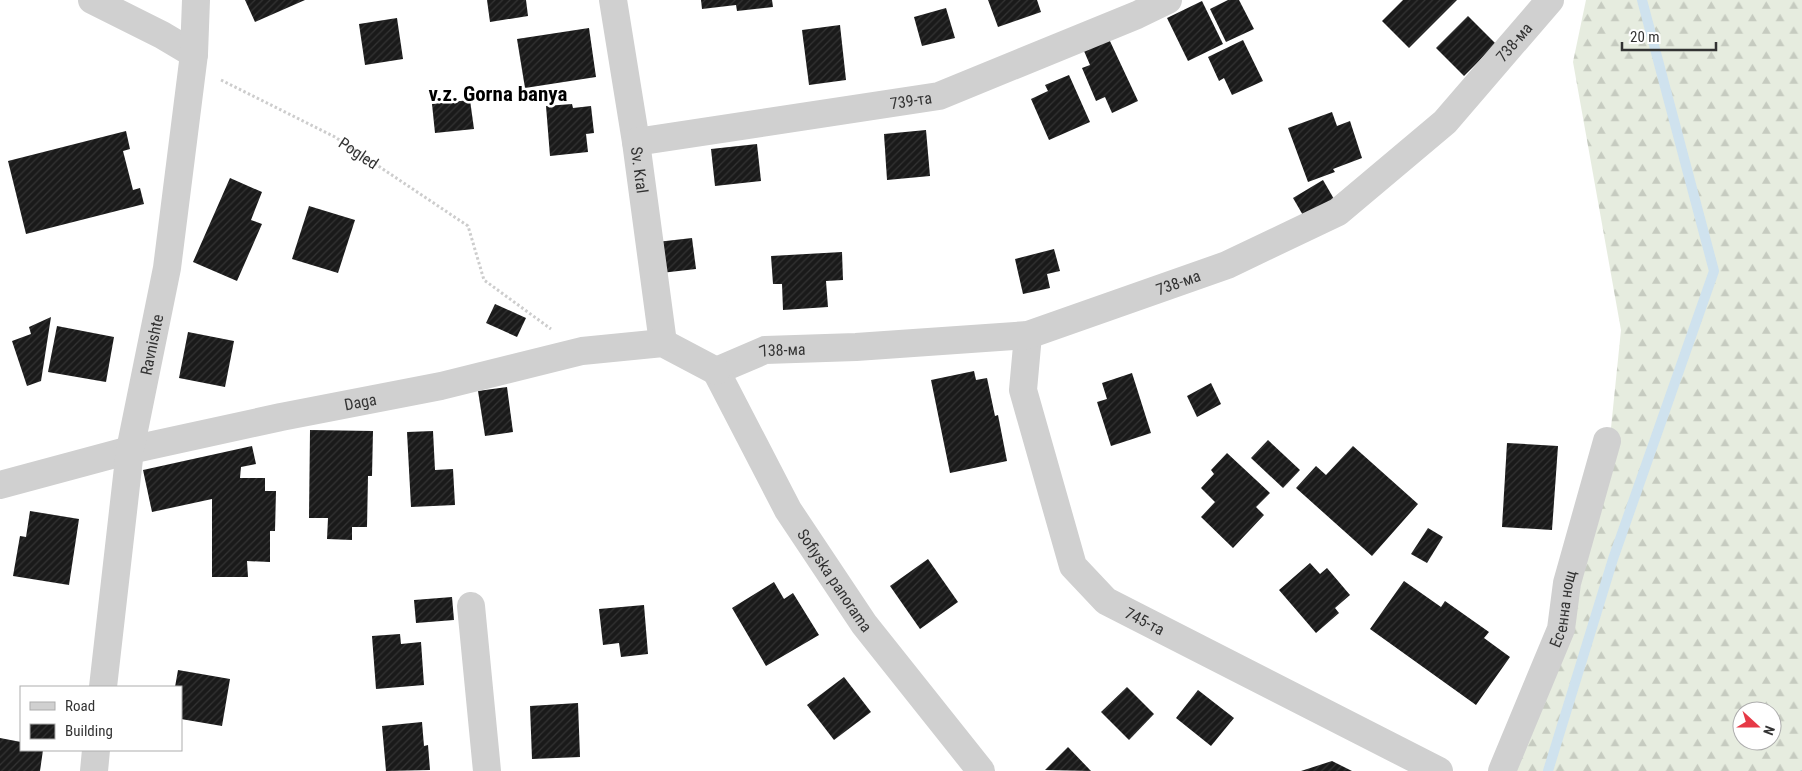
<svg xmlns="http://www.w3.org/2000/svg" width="1802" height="771" viewBox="0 0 1802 771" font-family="'Roboto Condensed',sans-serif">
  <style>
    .forest { fill: url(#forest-firs); fill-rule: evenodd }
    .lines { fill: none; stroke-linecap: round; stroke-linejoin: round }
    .stream { stroke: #cfe2ee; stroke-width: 10 }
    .building { fill: url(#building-hatch) }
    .path { stroke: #cdcdcd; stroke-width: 3; stroke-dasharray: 2.5 2.5; stroke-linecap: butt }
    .minor { stroke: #d0d0d0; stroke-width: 28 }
    .labels { text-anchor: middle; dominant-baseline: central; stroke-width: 5; stroke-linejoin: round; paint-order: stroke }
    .street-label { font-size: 16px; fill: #333; stroke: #fff }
    .district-label { font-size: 21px; font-weight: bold; fill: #000; stroke: #fff }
  </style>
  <defs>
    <pattern id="forest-firs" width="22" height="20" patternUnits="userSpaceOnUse" patternTransform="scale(1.25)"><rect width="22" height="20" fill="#e6ecdf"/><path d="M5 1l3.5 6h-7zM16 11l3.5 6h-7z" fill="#c6cbc0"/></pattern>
    <pattern id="building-hatch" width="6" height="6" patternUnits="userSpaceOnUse" patternTransform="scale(1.25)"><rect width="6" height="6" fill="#1a1a1a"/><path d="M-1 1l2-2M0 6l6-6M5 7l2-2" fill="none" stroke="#333"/></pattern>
  </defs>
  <rect width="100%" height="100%" fill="#fff"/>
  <path class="forest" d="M1586 0H1802V771H1502L1607 467 1621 330 1573 62ZM1742 711H1772V741H1742Z"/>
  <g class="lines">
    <path class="stream" d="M1548 771 1613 559 1714 271 1642 0"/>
  </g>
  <g class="building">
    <path d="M245 0H305L255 22Z"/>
    <path d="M487 0H526L528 16 490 22Z"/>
    <path d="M701 0H772L773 7 737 11 736 5 702 9Z"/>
    <path d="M988 0H1037L1041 12 998 27Z"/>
    <path d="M1228 0H1239L1254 29 1226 42 1210 9Z"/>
    <path d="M1403 0H1457L1409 48 1382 21Z"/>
    <path d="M1202 1 1223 44 1188 61 1167 18Z"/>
    <path d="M946 8 955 38 922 46 914 17Z"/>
    <path d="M1468 16 1496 44 1464 76 1436 48Z"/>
    <path d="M397 18 403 59 365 65 359 24Z"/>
    <path d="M840 25 846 80 809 85 802 30Z"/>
    <path d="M589 28 596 77 525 88 517 39Z"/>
    <path d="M1109 39 1138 101 1112 113 1105 97 1096 101 1082 68 1090 65 1084 51Z"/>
    <path d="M1243 40 1263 81 1232 95 1224 78 1219 81 1208 57Z"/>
    <path d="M1069 75 1090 122 1049 140 1031 99 1048 91 1045 85Z"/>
    <path d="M470 100 474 129 435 133 432 104Z"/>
    <path d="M572 104 573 108 591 106 594 133 586 134 588 152 550 156 546 106Z"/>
    <path d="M1332 112 1337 126 1350 121 1362 158 1333 169 1335 172 1308 182 1288 128Z"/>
    <path d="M926 130 930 176 887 180 884 134Z"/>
    <path d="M126 131 130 149 123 151 133 190 140 188 144 204 26 234 8 161Z"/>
    <path d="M757 144 761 181 715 186 711 149Z"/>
    <path d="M230 178 262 192 251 220 262 224 237 281 193 262Z"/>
    <path d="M1323 180 1334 199 1304 217 1293 198Z"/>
    <path d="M309 206 355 220 338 273 292 259Z"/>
    <path d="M692 238 696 269 661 273 657 242Z"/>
    <path d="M1054 249 1060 271 1047 274 1050 288 1023 294 1015 259Z"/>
    <path d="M842 252 843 280 826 281 828 307 783 310 782 284H773L771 256Z"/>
    <path d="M495 304 526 318 517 337 486 323Z"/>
    <path d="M51 317 41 381 27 386 12 341 31 334 29 327Z"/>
    <path d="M57 326 114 337 106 382 48 372Z"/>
    <path d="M188 332 234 341 225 387 179 378Z"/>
    <path d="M974 371 976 380 987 378 995 416 998 415 1007 461 950 473 931 380Z"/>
    <path d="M1132 373 1151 433 1111 446 1097 402 1107 399 1102 383Z"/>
    <path d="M1211 383 1221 404 1197 417 1187 396Z"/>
    <path d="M507 387 513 432 485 436 478 391Z"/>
    <path d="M310 430 373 431 372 476H368L367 527H352V540L327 539 328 518H309Z"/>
    <path d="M433 431 435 470 453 469 455 505 411 507 407 432Z"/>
    <path d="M1268 440 1300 470 1283 488 1251 458Z"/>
    <path d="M1507 443 1558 446 1552 530 1502 527Z"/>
    <path d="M252 446 256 464 241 467 240 478H265V491H276L275 531H270V562L247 561 248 577H212V499L152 512 143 470Z"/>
    <path d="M1353 446 1418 504 1372 556 1296 488 1316 466 1326 475Z"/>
    <path d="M1227 453 1270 493 1256 507 1264 515 1233 548 1201 517 1215 502 1201 488 1214 474 1211 470Z"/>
    <path d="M30 511 79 519 69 585 13 576 20 536 26 537Z"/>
    <path d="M1428 528 1443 537 1427 563 1411 554Z"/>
    <path d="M928 559 958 602 920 629 890 586Z"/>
    <path d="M1310 563 1320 574 1327 568 1350 595 1335 608 1339 613 1316 633 1279 590Z"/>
    <path d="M1404 581 1441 607 1445 601 1489 632 1484 638 1510 657 1476 705 1370 629Z"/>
    <path d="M774 582 784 599 793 593 819 635 766 666 732 608Z"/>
    <path d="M452 597 454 620 416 623 414 600Z"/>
    <path d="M644 605 648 654 621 657 619 643 603 645 599 609Z"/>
    <path d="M400 634 401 644 421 642 424 685 376 689 372 636Z"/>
    <path d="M178 670 230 679 222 726 181 719V687H175Z"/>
    <path d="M844 677 871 712 834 740 807 705Z"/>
    <path d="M1127 687 1154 714 1129 740 1101 712Z"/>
    <path d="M1198 690 1234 718 1211 746 1176 718Z"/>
    <path d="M578 703 580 757 532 759 530 706Z"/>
    <path d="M422 722 424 746 428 745 430 770 386 771 382 726Z"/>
    <path d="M0 738 21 742V750H43L40 771H0Z"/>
    <path d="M1068 747 1091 771 1045 770Z"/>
    <path d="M1332 761 1352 771H1301Z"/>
  </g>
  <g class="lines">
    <g class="path">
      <path id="s1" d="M221 80 335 137 468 226 484 280 551 329"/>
      <path d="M1802 771V770"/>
    </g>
    <g class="minor">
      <path d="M92 0 162 35 194 54"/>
      <path id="s2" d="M613 0 636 142 663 343"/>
      <path id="s3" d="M636 142 939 96 1137 15 1168 0"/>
      <path id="s4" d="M1028 335 1023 390 1073 566 1106 601 1439 771"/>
      <path id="s5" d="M716 371 765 350 856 347 1028 335 1227 265 1338 212 1445 122 1550 0"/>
      <path id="s6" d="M716 371 788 510 864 624 981 771"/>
      <path id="s7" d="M0 485 130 450 281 417 441 386 582 351 663 343 716 371"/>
      <path d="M471 606 487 771"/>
      <path id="s8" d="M103 687 130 450 167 268 194 54 196 0"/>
      <path d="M94 771 96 750"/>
      <path id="s9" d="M1502 771 1561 629 1567 583 1607 441"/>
    </g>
  </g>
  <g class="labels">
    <g class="street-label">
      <text stroke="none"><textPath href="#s5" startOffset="896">738-ма</textPath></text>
      <text stroke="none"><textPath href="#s3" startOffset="278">739-та</textPath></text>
      <text stroke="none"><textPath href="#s1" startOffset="156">Pogled</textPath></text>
      <text stroke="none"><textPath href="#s2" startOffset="172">Sv. Kral</textPath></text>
      <text stroke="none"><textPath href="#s5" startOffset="476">738-ма</textPath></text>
      <text stroke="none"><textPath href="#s8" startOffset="346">Ravnishte</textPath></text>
      <text stroke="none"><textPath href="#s5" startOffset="71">738-ма</textPath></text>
      <text stroke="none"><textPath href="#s7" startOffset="370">Daga</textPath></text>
      <text stroke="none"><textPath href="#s6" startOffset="241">Sofiyska panorama</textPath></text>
      <text stroke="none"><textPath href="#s9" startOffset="174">Есенна нощ</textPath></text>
      <text stroke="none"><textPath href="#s4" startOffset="330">745-та</textPath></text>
    </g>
    <g class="district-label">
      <text x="498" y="94">v.z. Gorna banya</text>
    </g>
  </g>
  <rect x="20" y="686" width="162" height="65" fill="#ffffff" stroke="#adadad"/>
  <rect x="30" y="702" width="25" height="8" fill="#d0d0d0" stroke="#adadad"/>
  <text x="65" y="711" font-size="15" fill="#333333">Road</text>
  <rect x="30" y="724" width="25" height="15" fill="url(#building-hatch)" stroke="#adadad"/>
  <text x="65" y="736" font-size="15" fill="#333333">Building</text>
  <g transform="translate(1757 726) rotate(111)"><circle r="24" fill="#ffffff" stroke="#adadad"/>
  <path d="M0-4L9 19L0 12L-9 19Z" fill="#e63946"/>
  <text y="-8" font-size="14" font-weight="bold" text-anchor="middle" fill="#333333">N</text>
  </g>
  <path d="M1622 42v8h94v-8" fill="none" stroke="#333333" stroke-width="2.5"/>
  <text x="1630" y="42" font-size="15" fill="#333333" stroke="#ffffff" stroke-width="4" paint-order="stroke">20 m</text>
</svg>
